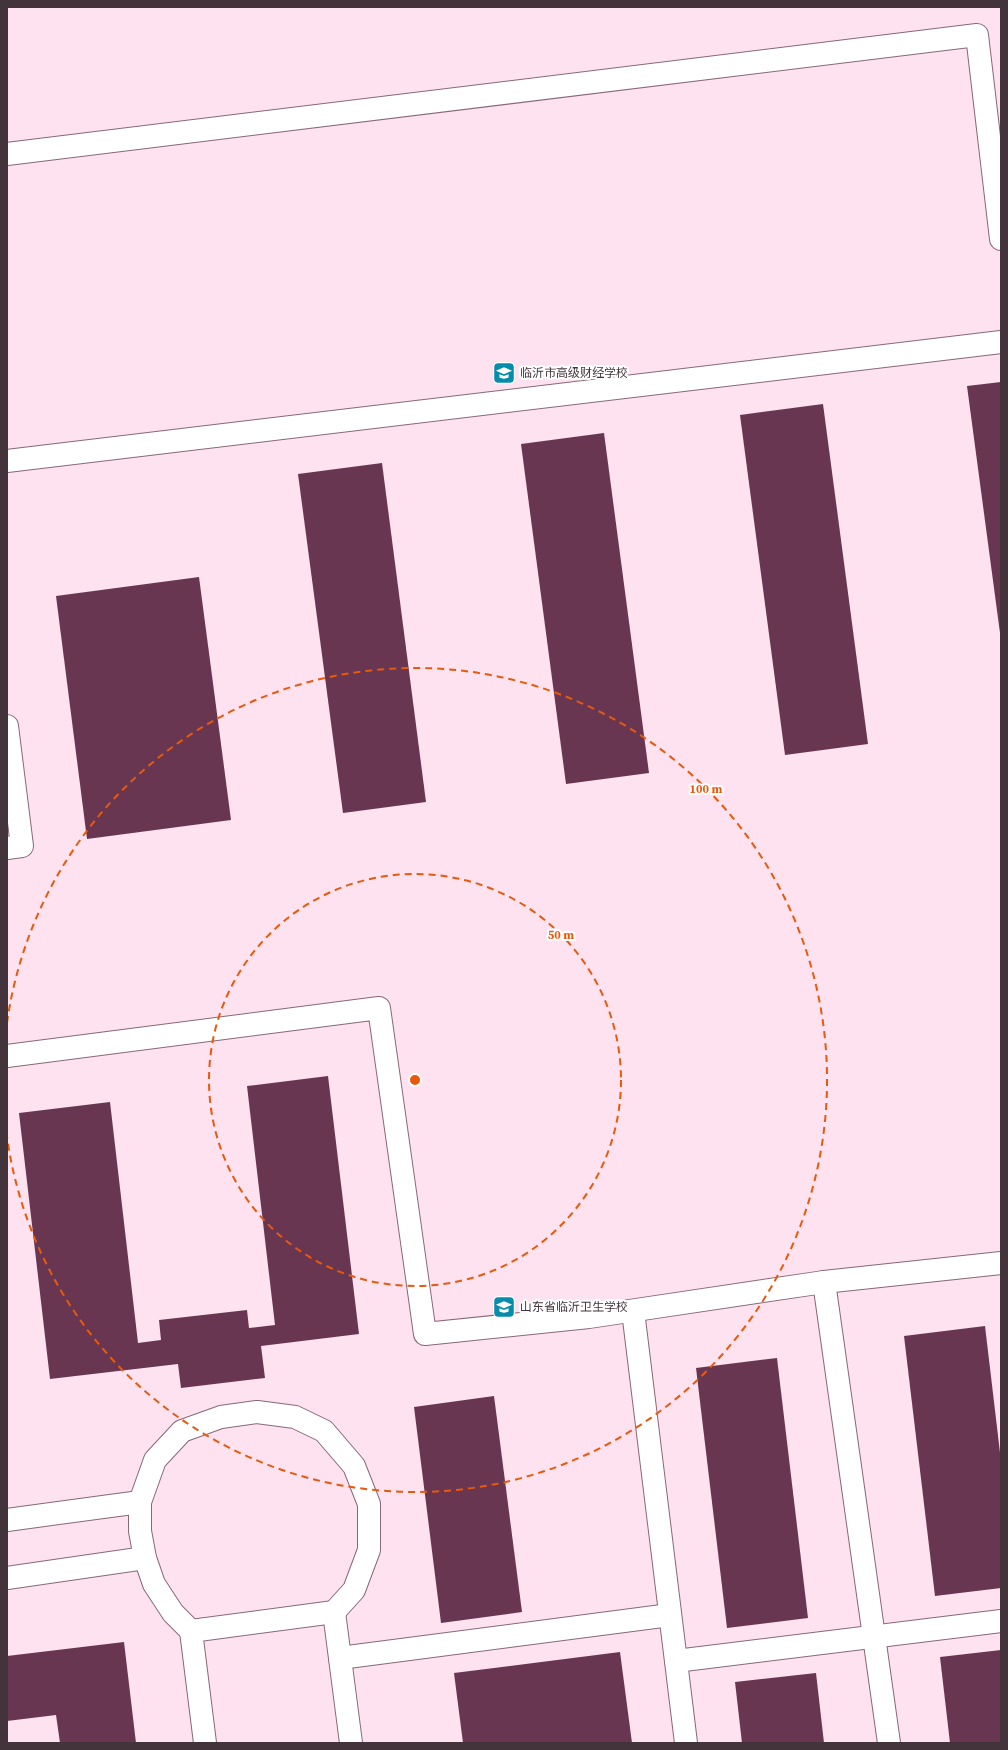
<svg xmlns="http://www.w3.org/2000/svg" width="1008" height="1750" viewBox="0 0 1008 1750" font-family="'Source Serif 4','Noto Sans SC',serif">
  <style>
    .built { fill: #fee2ef }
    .building { fill: #693652 }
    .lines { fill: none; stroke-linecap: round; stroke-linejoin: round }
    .minor-casing { stroke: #886878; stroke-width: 24 }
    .minor { stroke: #fff; stroke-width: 22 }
    .ring { fill: none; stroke: #e8590c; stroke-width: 2; stroke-dasharray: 7 5 }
    .labels { text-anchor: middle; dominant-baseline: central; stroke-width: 4; stroke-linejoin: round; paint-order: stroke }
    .poi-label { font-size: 12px; fill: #43343b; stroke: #fff; text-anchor: start }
    .centre { fill: #e8590c; stroke: #fff; stroke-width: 2 }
    .ring-label { font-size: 12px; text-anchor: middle; font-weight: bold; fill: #e8590c; stroke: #fff; stroke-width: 4; stroke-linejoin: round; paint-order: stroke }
  </style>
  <rect width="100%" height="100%" fill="#fdeef5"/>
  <rect class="built" x="7" y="7" width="994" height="1736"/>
  <g class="building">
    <path d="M1001 382V633H1000L967 386Z"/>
    <path d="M823 404 868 744 785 755 740 415Z"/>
    <path d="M604 433 649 773 566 784 521 444Z"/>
    <path d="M382 463 426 802 343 813 298 474Z"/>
    <path d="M199 577 231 820 87 839 56 596Z"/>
    <path d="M328 1076 359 1334 261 1346 265 1378 181 1388 178 1364 50 1379 19 1113 110 1102 138 1343 161 1340 159 1320 247 1310 249 1328 275 1325 247 1086Z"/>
    <path d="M985 1326 1001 1461V1588L935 1596 904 1336Z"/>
    <path d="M777 1358 808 1618 727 1628 696 1368Z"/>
    <path d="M494 1396 522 1612 441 1623 414 1407Z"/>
    <path d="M124 1642 136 1743H60L56 1715 7 1721V1656Z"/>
    <path d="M1001 1650V1743H950L940 1657Z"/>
    <path d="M620 1652 632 1743H463L454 1673Z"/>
    <path d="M816 1673 824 1743H742L735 1682Z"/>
  </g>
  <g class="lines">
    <g class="minor-casing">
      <g id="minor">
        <path d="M7 154 977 35 1001 239"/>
        <path d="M7 461 1001 342"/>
        <path d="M7 726 22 846 7 848"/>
        <path d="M7 1056 379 1008 425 1334 589 1317 824 1282 1001 1263"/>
        <path d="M824 1282 889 1743"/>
        <path d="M633 1311 686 1743"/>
        <path d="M7 1520 140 1502"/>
        <path d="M7 1578 145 1558"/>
        <path d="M191 1631 173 1613 154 1584 145 1558 140 1531V1502L155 1460 182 1431 221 1417 257 1412 295 1417 324 1431 354 1466 369 1504V1550L354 1590 334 1612"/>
        <path d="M340 1658 670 1615"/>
        <path d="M676 1661 1001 1621"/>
        <path d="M205 1743 191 1631 334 1612 351 1743"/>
      </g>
    </g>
    <use href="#minor" class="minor"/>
  </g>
  <g class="ring">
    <circle cx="415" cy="1080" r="206"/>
    <path d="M7 1023A412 412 0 1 1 7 1137"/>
  </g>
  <defs>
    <g id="school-square" transform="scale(1.15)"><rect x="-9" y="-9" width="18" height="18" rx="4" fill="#068dac" stroke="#fff"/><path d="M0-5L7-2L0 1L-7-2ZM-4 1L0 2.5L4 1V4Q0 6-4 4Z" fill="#fff"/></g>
  </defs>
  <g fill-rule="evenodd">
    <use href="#school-square" x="504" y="373"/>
    <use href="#school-square" x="504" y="1307"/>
  </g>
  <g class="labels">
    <g class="poi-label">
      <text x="520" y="373">临沂市高级财经学校</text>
      <text x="520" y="1307">山东省临沂卫生学校</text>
    </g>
  </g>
  <circle cx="415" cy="1080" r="6" class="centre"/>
  <g class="ring-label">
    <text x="706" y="793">100 m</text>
    <text x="561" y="939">50 m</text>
  </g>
  <rect width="1008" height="1750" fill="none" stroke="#43343b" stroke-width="16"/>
</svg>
